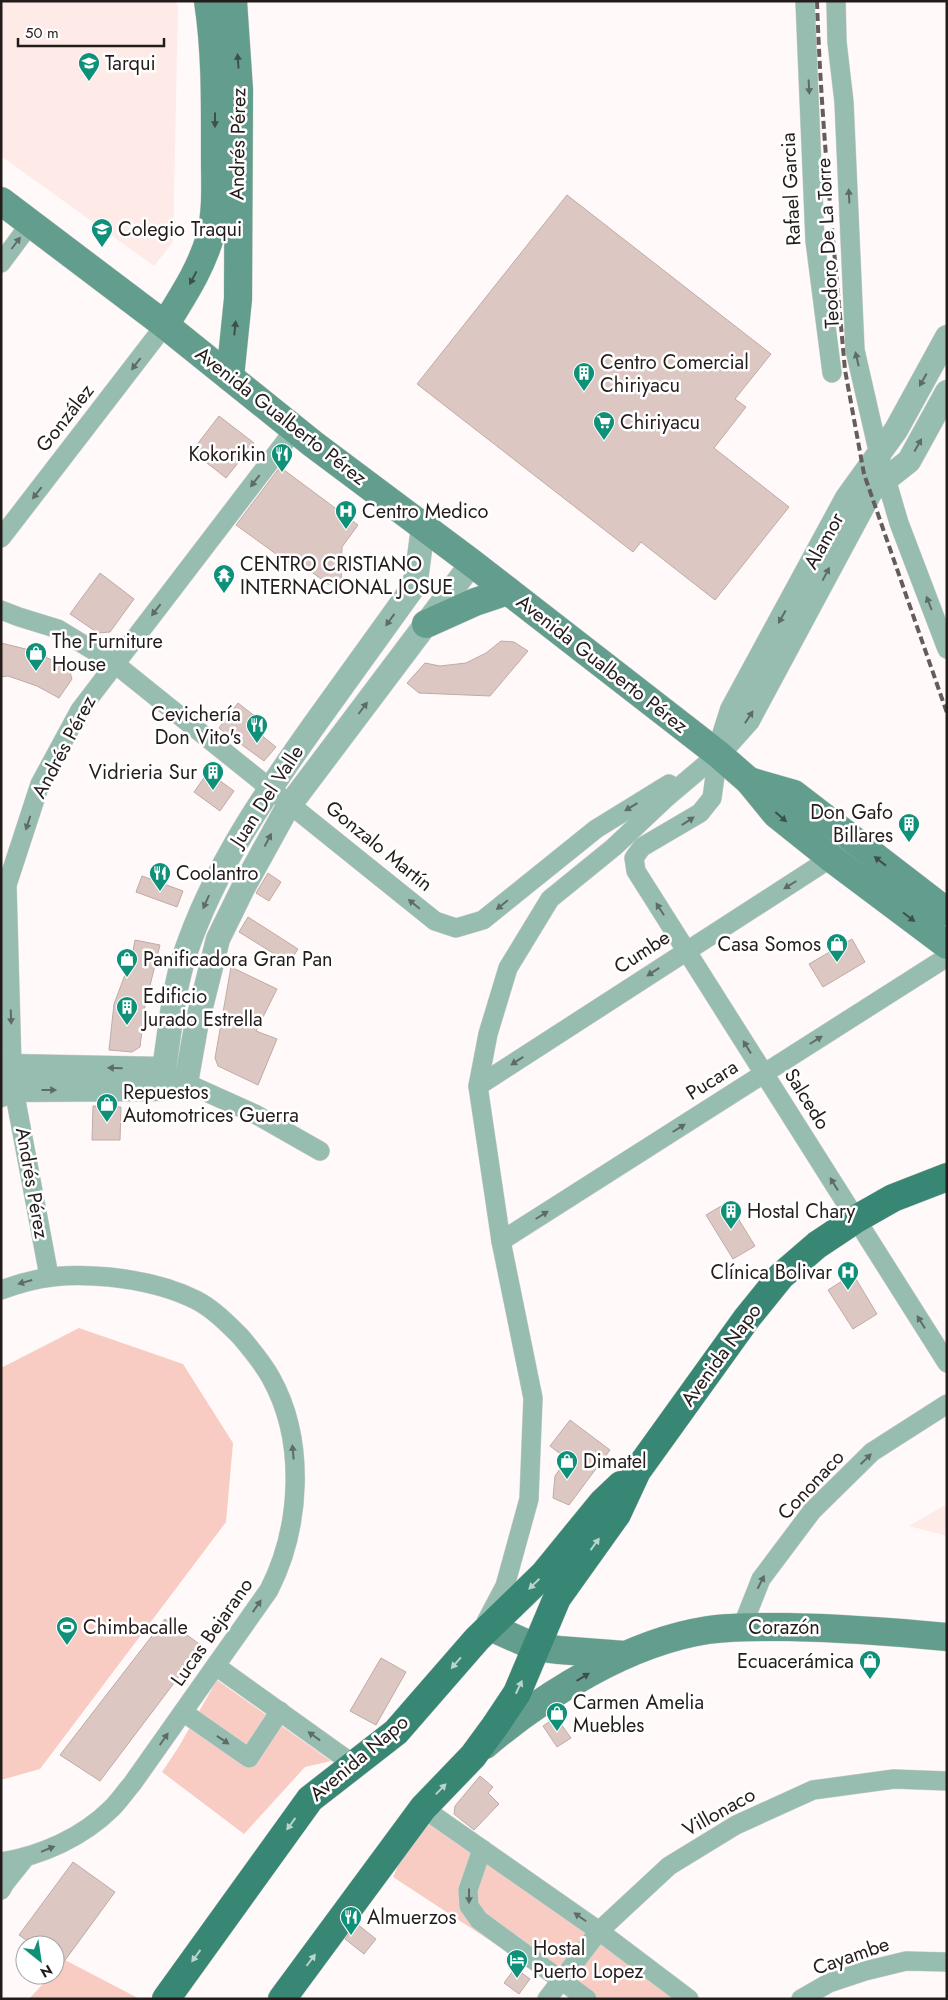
<svg xmlns="http://www.w3.org/2000/svg" width="948" height="2000" viewBox="0 0 948 2000" font-family="Jost,sans-serif">
  <style>
    .built { fill: #feebe7 }
    .green { fill: #f8ccc3 }
    .building { fill: #ddc7c2; stroke: #c0aaa6 }
    .lines { fill: none; stroke-linecap: round; stroke-linejoin: round }
    .minor-casing { stroke: #dcd6d5; stroke-width: 20 }
    .tertiary-casing { stroke: #dcd6d5; stroke-width: 25 }
    .secondary-casing { stroke: #dcd6d5; stroke-width: 29 }
    .primary-casing { stroke: #dcd6d5; stroke-width: 29 }
    .minor { stroke: #97bdb1; stroke-width: 19 }
    .tertiary { stroke: #97bdb1; stroke-width: 24 }
    .secondary { stroke: #639d8d; stroke-width: 28 }
    .primary { stroke: #388774; stroke-width: 28 }
    .rail { stroke: #645d5c; stroke-width: 4; stroke-dasharray: 8 4; stroke-linecap: butt }
    .oneway { fill: #3d5049 }
    .oneway2 { fill: #5e6c66 }
    .oneway3 { fill: #b9d5ce }
    .labels { text-anchor: middle; dominant-baseline: central; stroke-width: 5; stroke-linejoin: round; paint-order: stroke }
    .poi-label { font-size: 20px; fill: #241c1b; stroke: #fff; text-anchor: start }
    .street-label { font-size: 20px; fill: #241c1b; stroke: #fff }
  </style>
  <rect width="100%" height="100%" fill="#fffaf9"/>
  <g class="built">
    <path d="M1 1H176L178 7 173 242 154 266 1 156Z"/>
    <path d="M947 1504V1536L909 1526Z"/>
  </g>
  <g class="green">
    <path d="M79 1328 183 1364 233 1443 226 1522 40 1769 1 1780V1368Z"/>
    <path d="M217 1680 331 1761 305 1767 244 1834 162 1772 178 1748Z"/>
    <path d="M423 1808 692 1999H579L393 1877Z"/>
    <path d="M65 1960 138 1998 29 1999 51 1975H55V1971Z"/>
  </g>
  <g class="building">
    <path d="M567 195 771 354 735 399 746 407 714 448 789 507 715 600 641 542 633 552 417 384Z"/>
    <path d="M219 416 254 443 226 478 192 451Z"/>
    <path d="M280 467 358 525 342 547 341 585 328 584 302 565 298 570 236 525Z"/>
    <path d="M100 573 134 599 110 632 98 633 70 614Z"/>
    <path d="M501 641 514 642 528 651 490 696 419 693 407 683 425 663 440 666 466 663 486 653Z"/>
    <path d="M1 643 34 651 69 669 72 679 59 698 37 686 8 676 1 677Z"/>
    <path d="M238 703 256 717 250 726 276 747 264 761 219 728Z"/>
    <path d="M208 772 234 791 220 811 194 792Z"/>
    <path d="M268 873 281 882 269 901 256 893Z"/>
    <path d="M142 876 183 891 177 907 136 892Z"/>
    <path d="M248 917 298 949 289 963 239 932Z"/>
    <path d="M852 939 865 962 823 987 809 964Z"/>
    <path d="M135 940 160 945 145 1006 140 1047 132 1052 109 1050 114 1004 132 956Z"/>
    <path d="M231 967 277 989 256 1031 277 1039 258 1085 218 1066 215 1058Z"/>
    <path d="M93 1106 121 1107 120 1140H92Z"/>
    <path d="M728 1202 755 1246 733 1259 706 1215Z"/>
    <path d="M853 1274 877 1314 853 1329 828 1290Z"/>
    <path d="M570 1420 610 1450 569 1505 553 1498 555 1476 567 1459 550 1446Z"/>
    <path d="M165 1619 202 1646 100 1781 60 1755Z"/>
    <path d="M381 1658 406 1672 376 1725 350 1711Z"/>
    <path d="M556 1717 571 1738 557 1747 543 1726Z"/>
    <path d="M480 1776 493 1787 488 1793 499 1804 474 1830 454 1814 455 1806Z"/>
    <path d="M73 1862 115 1892 55 1974V1945H33L19 1935Z"/>
    <path d="M357 1924 376 1939 364 1954 345 1939Z"/>
    <path d="M515 1968 530 1979 519 1994 504 1983Z"/>
  </g>
  <g class="lines">
    <g class="minor-casing">
      <g id="minor">
        <path d="M805 1 815 241 832 373"/>
        <path d="M836 1 837 42 844 102 855 350 879 455 899 523 947 649"/>
        <path d="M1 263 30 224"/>
        <path d="M1 538 165 325"/>
        <path d="M1 610 19 617 58 629 114 663 435 921 456 928 483 920 596 829 669 784"/>
        <path d="M718 754 712 798 700 813 642 847 634 858 636 871 947 1363"/>
        <path d="M175 1076 186 1083 255 1114 320 1151"/>
        <path d="M478 1086 831 858"/>
        <path d="M501 1241 947 957"/>
        <path d="M49 1276 14 1090 12 1066 7 885 40 784 80 710 295 429"/>
        <path d="M1 1290C38 1276 69 1273 109 1277 138 1280 170 1287 196 1300 212 1308 227 1323 240 1336 251 1349 263 1363 271 1378 306 1441 301 1527 269 1590L132 1784C125 1792 119 1801 112 1808 83 1837 41 1856 1 1862"/>
        <path d="M486 1622 505 1586 529 1499 533 1398 501 1241 478 1086 488 1034 508 968 550 899 614 847 666 798 718 754"/>
        <path d="M742 1627 761 1579 812 1511 872 1452 947 1404"/>
        <path d="M216 1666 353 1764"/>
        <path d="M183 1712 249 1758 280 1711"/>
        <path d="M423 1808 599 1931 689 1999"/>
        <path d="M482 1849 468 1890 469 1906 479 1920 587 1999"/>
        <path d="M1 1890 5 1883 25 1858"/>
        <path d="M547 1999 599 1931 669 1866 736 1825 813 1790 894 1779 947 1781"/>
        <path d="M801 1999 829 1983 865 1971 906 1961 947 1962"/>
      </g>
    </g>
    <g class="tertiary-casing">
      <g id="tertiary">
        <path d="M724 747 748 720 871 491 909 461 947 392"/>
        <path d="M718 754 732 710 847 498 896 430 947 337"/>
        <path d="M1 1070 12 1066 164 1069C170 1031 173 991 185 954 214 868 265 794 317 721 349 677 380 633 412 589L417 573 423 527"/>
        <path d="M1 1095 14 1090 162 1089 186 1083 196 1027 218 939 243 888 286 810 472 563"/>
      </g>
    </g>
    <g class="secondary-casing">
      <g id="secondary">
        <path d="M1 201 165 325 313 444 472 563 718 754 749 781 776 814 831 858 947 945"/>
        <path d="M165 325C182 297 201 269 210 237 217 212 215 183 215 157 215 105 216 53 208 1"/>
        <path d="M230 377 238 299 239 90 233 1"/>
        <path d="M426 624 475 602 508 591"/>
        <path d="M749 781 794 794 947 912"/>
        <path d="M490 1627 535 1647 559 1650 625 1655"/>
        <path d="M485 1745C545 1694 629 1642 708 1630 735 1626 761 1627 788 1627 841 1628 894 1632 947 1637"/>
      </g>
    </g>
    <g class="primary-casing">
      <g id="primary">
        <path d="M166 1999 310 1799 396 1732 477 1639 544 1574 602 1503 621 1485"/>
        <path d="M282 1999 423 1808 473 1756 495 1726 517 1693 557 1598 617 1514 637 1471 747 1318 781 1276 817 1245 856 1219 893 1198 947 1177"/>
      </g>
    </g>
    <use href="#minor" class="minor"/>
    <use href="#tertiary" class="tertiary"/>
    <use href="#secondary" class="secondary"/>
    <use href="#primary" class="primary"/>
    <path class="rail" d="M817 1C821 124 834 247 845 370L864 474 947 713"/>
  </g>
  <defs><path id="oneway-solid" d="M-6-.8H1V-3.2L6.5 0L1 3.2V.8H-6Z" transform="scale(1.25)"/></defs>
  <g class="oneway">
    <use href="#oneway-solid" transform="translate(238 61) rotate(-94)"/>
    <use href="#oneway-solid" transform="translate(215 120) rotate(90)"/>
    <use href="#oneway-solid" transform="translate(193 278) rotate(118)"/>
    <use href="#oneway-solid" transform="translate(235 328) rotate(-84)"/>
    <use href="#oneway-solid" transform="translate(781 817) rotate(41)"/>
    <use href="#oneway-solid" transform="translate(880 861) rotate(-142)"/>
    <use href="#oneway-solid" transform="translate(909 917) rotate(37)"/>
    <use href="#oneway-solid" transform="translate(583 1677) rotate(-31)"/>
  </g>
  <g class="oneway2">
    <use href="#oneway-solid" transform="translate(809 87) rotate(87)"/>
    <use href="#oneway-solid" transform="translate(849 196) rotate(-93)"/>
    <use href="#oneway-solid" transform="translate(16 243) rotate(-53)"/>
    <use href="#oneway-solid" transform="translate(857 359) rotate(-103)"/>
    <use href="#oneway-solid" transform="translate(136 364) rotate(128)"/>
    <use href="#oneway-solid" transform="translate(923 380) rotate(119)"/>
    <use href="#oneway-solid" transform="translate(918 445) rotate(-61)"/>
    <use href="#oneway-solid" transform="translate(255 481) rotate(128)"/>
    <use href="#oneway-solid" transform="translate(37 493) rotate(128)"/>
    <use href="#oneway-solid" transform="translate(826 574) rotate(-62)"/>
    <use href="#oneway-solid" transform="translate(929 603) rotate(-111)"/>
    <use href="#oneway-solid" transform="translate(156 610) rotate(128)"/>
    <use href="#oneway-solid" transform="translate(782 617) rotate(119)"/>
    <use href="#oneway-solid" transform="translate(390 620) rotate(126)"/>
    <use href="#oneway-solid" transform="translate(363 708) rotate(-53)"/>
    <use href="#oneway-solid" transform="translate(749 717) rotate(-57)"/>
    <use href="#oneway-solid" transform="translate(631 807) rotate(149)"/>
    <use href="#oneway-solid" transform="translate(688 821) rotate(-33)"/>
    <use href="#oneway-solid" transform="translate(28 823) rotate(108)"/>
    <use href="#oneway-solid" transform="translate(268 840) rotate(-62)"/>
    <use href="#oneway-solid" transform="translate(790 885) rotate(148)"/>
    <use href="#oneway-solid" transform="translate(206 902) rotate(114)"/>
    <use href="#oneway-solid" transform="translate(414 904) rotate(-141)"/>
    <use href="#oneway-solid" transform="translate(502 905) rotate(141)"/>
    <use href="#oneway-solid" transform="translate(660 909) rotate(-123)"/>
    <use href="#oneway-solid" transform="translate(653 972) rotate(147)"/>
    <use href="#oneway-solid" transform="translate(11 1017) rotate(88)"/>
    <use href="#oneway-solid" transform="translate(816 1040) rotate(-32)"/>
    <use href="#oneway-solid" transform="translate(747 1047) rotate(-122)"/>
    <use href="#oneway-solid" transform="translate(517 1061) rotate(147)"/>
    <use href="#oneway-solid" transform="translate(115 1068) rotate(-179)"/>
    <use href="#oneway-solid" transform="translate(49 1090)"/>
    <use href="#oneway-solid" transform="translate(679 1128) rotate(-32)"/>
    <use href="#oneway-solid" transform="translate(834 1184) rotate(-122)"/>
    <use href="#oneway-solid" transform="translate(542 1215) rotate(-32)"/>
    <use href="#oneway-solid" transform="translate(25 1282) rotate(164)"/>
    <use href="#oneway-solid" transform="translate(921 1322) rotate(-122)"/>
    <use href="#oneway-solid" transform="translate(293 1452) rotate(-95)"/>
    <use href="#oneway-solid" transform="translate(866 1459) rotate(-44)"/>
    <use href="#oneway-solid" transform="translate(761 1582) rotate(-63)"/>
    <use href="#oneway-solid" transform="translate(257 1606) rotate(-55)"/>
    <use href="#oneway-solid" transform="translate(314 1736) rotate(-144)"/>
    <use href="#oneway-solid" transform="translate(164 1739) rotate(-55)"/>
    <use href="#oneway-solid" transform="translate(223 1740) rotate(34)"/>
    <use href="#oneway-solid" transform="translate(48 1849) rotate(-22)"/>
    <use href="#oneway-solid" transform="translate(469 1896) rotate(90)"/>
    <use href="#oneway-solid" transform="translate(580 1917) rotate(-145)"/>
  </g>
  <g class="oneway3">
    <use href="#oneway-solid" transform="translate(595 1544) rotate(-54)"/>
    <use href="#oneway-solid" transform="translate(534 1584) rotate(136)"/>
    <use href="#oneway-solid" transform="translate(456 1663) rotate(131)"/>
    <use href="#oneway-solid" transform="translate(519 1687) rotate(-65)"/>
    <use href="#oneway-solid" transform="translate(441 1789) rotate(-46)"/>
    <use href="#oneway-solid" transform="translate(291 1824) rotate(126)"/>
    <use href="#oneway-solid" transform="translate(196 1956) rotate(126)"/>
    <use href="#oneway-solid" transform="translate(311 1960) rotate(-53)"/>
  </g>
  <defs>
    <g id="school-pin" transform="scale(1.125)"><path d="M0 17L-7.5 6A9.5 9.5 0 1 1 7.5 6Z" fill="#0f9078" stroke="#fff"/><path d="M0-5L7-2L0 1L-7-2ZM-4 1L0 2.5L4 1V4Q0 6-4 4Z" fill="#fff"/></g>
    <g id="building-pin" transform="scale(1.125)"><path d="M0 17L-7.5 6A9.5 9.5 0 1 1 7.5 6Z" fill="#0f9078" stroke="#fff"/><path d="M-4-6H4V6H1V3H-1V6H-4ZM-2.5-4.3h1.7v1.8h-1.7ZM.8-4.3h1.7v1.8H.8ZM-2.5-1h1.7V.8h-1.7ZM.8-1h1.7V.8H.8Z" fill="#fff"/></g>
    <g id="supermarket-pin" transform="scale(1.125)"><path d="M0 17L-7.5 6A9.5 9.5 0 1 1 7.5 6Z" fill="#0f9078" stroke="#fff"/><path d="M-6-5.5h2.5l.6 2H6L4.5 2H-2.5L-4.4-4H-6ZM-1.5 3.2a1.3 1.3 0 1 0 .1 0ZM3 3.2a1.3 1.3 0 1 0 .1 0Z" fill="#fff"/></g>
    <g id="restaurant-pin" transform="scale(1.125)"><path d="M0 17L-7.5 6A9.5 9.5 0 1 1 7.5 6Z" fill="#0f9078" stroke="#fff"/><path d="M-5-6h1v4h1v-4h1v4h1v-4h1v5L-1.5 .5V6h-2V.5L-5-1ZM5-6V6H3V1.5H1.5Q1.5-4 5-6Z" fill="#fff"/></g>
    <g id="hospital-pin" transform="scale(1.125)"><path d="M0 17L-7.5 6A9.5 9.5 0 1 1 7.5 6Z" fill="#0f9078" stroke="#fff"/><path d="M-5-5h3v3.5h4V-5h3V5h-3V1.5h-4V5h-3Z" fill="#fff"/></g>
    <g id="temple-pin" transform="scale(1.125)"><path d="M0 17L-7.5 6A9.5 9.5 0 1 1 7.5 6Z" fill="#0f9078" stroke="#fff"/><path d="M0-6L5-2H3V0L6.5 2.5H4V6H1.5V3h-3V6H-4V2.5H-6.5L-3 0V-2H-5Z" fill="#fff"/></g>
    <g id="shop-pin" transform="scale(1.125)"><path d="M0 17L-7.5 6A9.5 9.5 0 1 1 7.5 6Z" fill="#0f9078" stroke="#fff"/><path d="M-5-2.5h2.3a2.7 3.5 0 0 1 5.4 0H5L5.5 6h-11ZM-1.5-2.5h3a1.5 2.3 0 0 0-3 0Z" fill="#fff"/></g>
    <g id="stadium-pin" transform="scale(1.125)"><path d="M0 17L-7.5 6A9.5 9.5 0 1 1 7.5 6Z" fill="#0f9078" stroke="#fff"/><path d="M0-5a6.5 5 0 1 0 0 10a6.5 5 0 1 0 0-10ZM-3.5-1.8h7v3.6h-7Z" fill="#fff"/></g>
    <g id="hotel-pin" transform="scale(1.125)"><path d="M0 17L-7.5 6A9.5 9.5 0 1 1 7.5 6Z" fill="#0f9078" stroke="#fff"/><path d="M-6-4.5h1.5V1H6V5H4.5V3h-9V5H-6ZM-4 0a1.8 1.8 0 1 1 3.6 0ZM.5 0V-2.5h3Q6-2.5 6 0Z" fill="#fff"/></g>
  </defs>
  <g fill-rule="evenodd">
    <use href="#school-pin" x="89" y="63"/>
    <use href="#school-pin" x="102" y="229"/>
    <use href="#building-pin" x="584" y="373"/>
    <use href="#supermarket-pin" x="604" y="422"/>
    <use href="#restaurant-pin" x="282" y="454"/>
    <use href="#hospital-pin" x="346" y="511"/>
    <use href="#temple-pin" x="224" y="575"/>
    <use href="#shop-pin" x="36" y="653"/>
    <use href="#restaurant-pin" x="257" y="725"/>
    <use href="#building-pin" x="213" y="772"/>
    <use href="#building-pin" x="909" y="824"/>
    <use href="#restaurant-pin" x="160" y="873"/>
    <use href="#shop-pin" x="837" y="944"/>
    <use href="#shop-pin" x="127" y="959"/>
    <use href="#building-pin" x="127" y="1007"/>
    <use href="#shop-pin" x="107" y="1104"/>
    <use href="#building-pin" x="731" y="1211"/>
    <use href="#hospital-pin" x="848" y="1272"/>
    <use href="#shop-pin" x="567" y="1461"/>
    <use href="#stadium-pin" x="67" y="1627"/>
    <use href="#shop-pin" x="870" y="1661"/>
    <use href="#shop-pin" x="557" y="1713"/>
    <use href="#restaurant-pin" x="351" y="1917"/>
    <use href="#hotel-pin" x="517" y="1960"/>
  </g>
  <g class="labels">
    <g class="poi-label">
      <text x="105" y="63">Tarqui</text>
      <text x="118" y="229">Colegio Traqui</text>
      <text x="600" y="362">Centro Comercial<tspan x="600" dy="23">Chiriyacu</tspan></text>
      <text x="620" y="422">Chiriyacu</text>
      <text x="266" y="454" text-anchor="end">Kokorikin</text>
      <text x="362" y="511">Centro Medico</text>
      <text x="240" y="564">CENTRO CRISTIANO<tspan x="240" dy="23">INTERNACIONAL JOSUE</tspan></text>
      <text x="52" y="641">The Furniture<tspan x="52" dy="23">House</tspan></text>
      <text x="241" y="714" text-anchor="end">Cevichería<tspan x="241" dy="23">Don Vito's</tspan></text>
      <text x="197" y="772" text-anchor="end">Vidrieria Sur</text>
      <text x="893" y="812" text-anchor="end">Don Gafo<tspan x="893" dy="23">Billares</tspan></text>
      <text x="176" y="873">Coolantro</text>
      <text x="821" y="944" text-anchor="end">Casa Somos</text>
      <text x="143" y="959">Panificadora Gran Pan</text>
      <text x="143" y="996">Edificio<tspan x="143" dy="23">Jurado Estrella</tspan></text>
      <text x="123" y="1092">Repuestos<tspan x="123" dy="23">Automotrices Guerra</tspan></text>
      <text x="747" y="1211">Hostal Chary</text>
      <text x="832" y="1272" text-anchor="end">Clínica Bolivar</text>
      <text x="583" y="1461">Dimatel</text>
      <text x="83" y="1627">Chimbacalle</text>
      <text x="854" y="1661" text-anchor="end">Ecuacerámica</text>
      <text x="573" y="1702">Carmen Amelia<tspan x="573" dy="23">Muebles</tspan></text>
      <text x="367" y="1917">Almuerzos</text>
      <text x="533" y="1948">Hostal<tspan x="533" dy="23">Puerto Lopez</tspan></text>
    </g>
    <g class="street-label">
      <text transform="translate(238 144) rotate(-89)">Andrés Pérez</text>
      <text transform="translate(791 189) rotate(-93)">Rafael Garcia</text>
      <text transform="translate(828 243) rotate(-93)">Teodoro De La Torre</text>
      <text transform="translate(281 416) rotate(38)">Avenida Gualberto Pérez</text>
      <text transform="translate(65 418) rotate(-52)">González</text>
      <text transform="translate(824 541) rotate(-61)">Alamor</text>
      <text transform="translate(602 664) rotate(38)">Avenida Gualberto Pérez</text>
      <text transform="translate(64 747) rotate(-62)">Andrés Pérez</text>
      <text transform="translate(267 796) rotate(-57)">Juan Del Valle</text>
      <text transform="translate(379 846) rotate(39)">Gonzalo Martín</text>
      <text transform="translate(642 952) rotate(-33)">Cumbe</text>
      <text transform="translate(712 1080) rotate(-32)">Pucara</text>
      <text transform="translate(807 1099) rotate(58)">Salcedo</text>
      <text transform="translate(32 1183) rotate(80)">Andrés Pérez</text>
      <text transform="translate(721 1355) rotate(-54)">Avenida Napo</text>
      <text transform="translate(811 1485) rotate(-47)">Cononaco</text>
      <text x="784" y="1627">Corazón</text>
      <text transform="translate(212 1632) rotate(-55)">Lucas Bejarano</text>
      <text transform="translate(359 1758) rotate(-40)">Avenida Napo</text>
      <text transform="translate(719 1812) rotate(-29)">Villonaco</text>
      <text transform="translate(851 1956) rotate(-19)">Cayambe</text>
    </g>
  </g>
  <rect width="948" height="2000" fill="none" stroke="#241c1b" stroke-width="5"/>
  <g transform="translate(40 1960) rotate(150)"><circle r="24" fill="#ffffff" stroke="#a7a4a4"/>
  <path d="M0-4L9 19L0 12L-9 19Z" fill="#0f9078"/>
  <text y="-8" font-size="14" font-weight="bold" text-anchor="middle" fill="#241c1b">N</text>
  </g>
  <path d="M18 38v8h146v-8" fill="none" stroke="#241c1b" stroke-width="2.5"/>
  <text x="25" y="38" font-size="15" fill="#241c1b" stroke="#ffffff" stroke-width="4" paint-order="stroke">50 m</text>
</svg>
